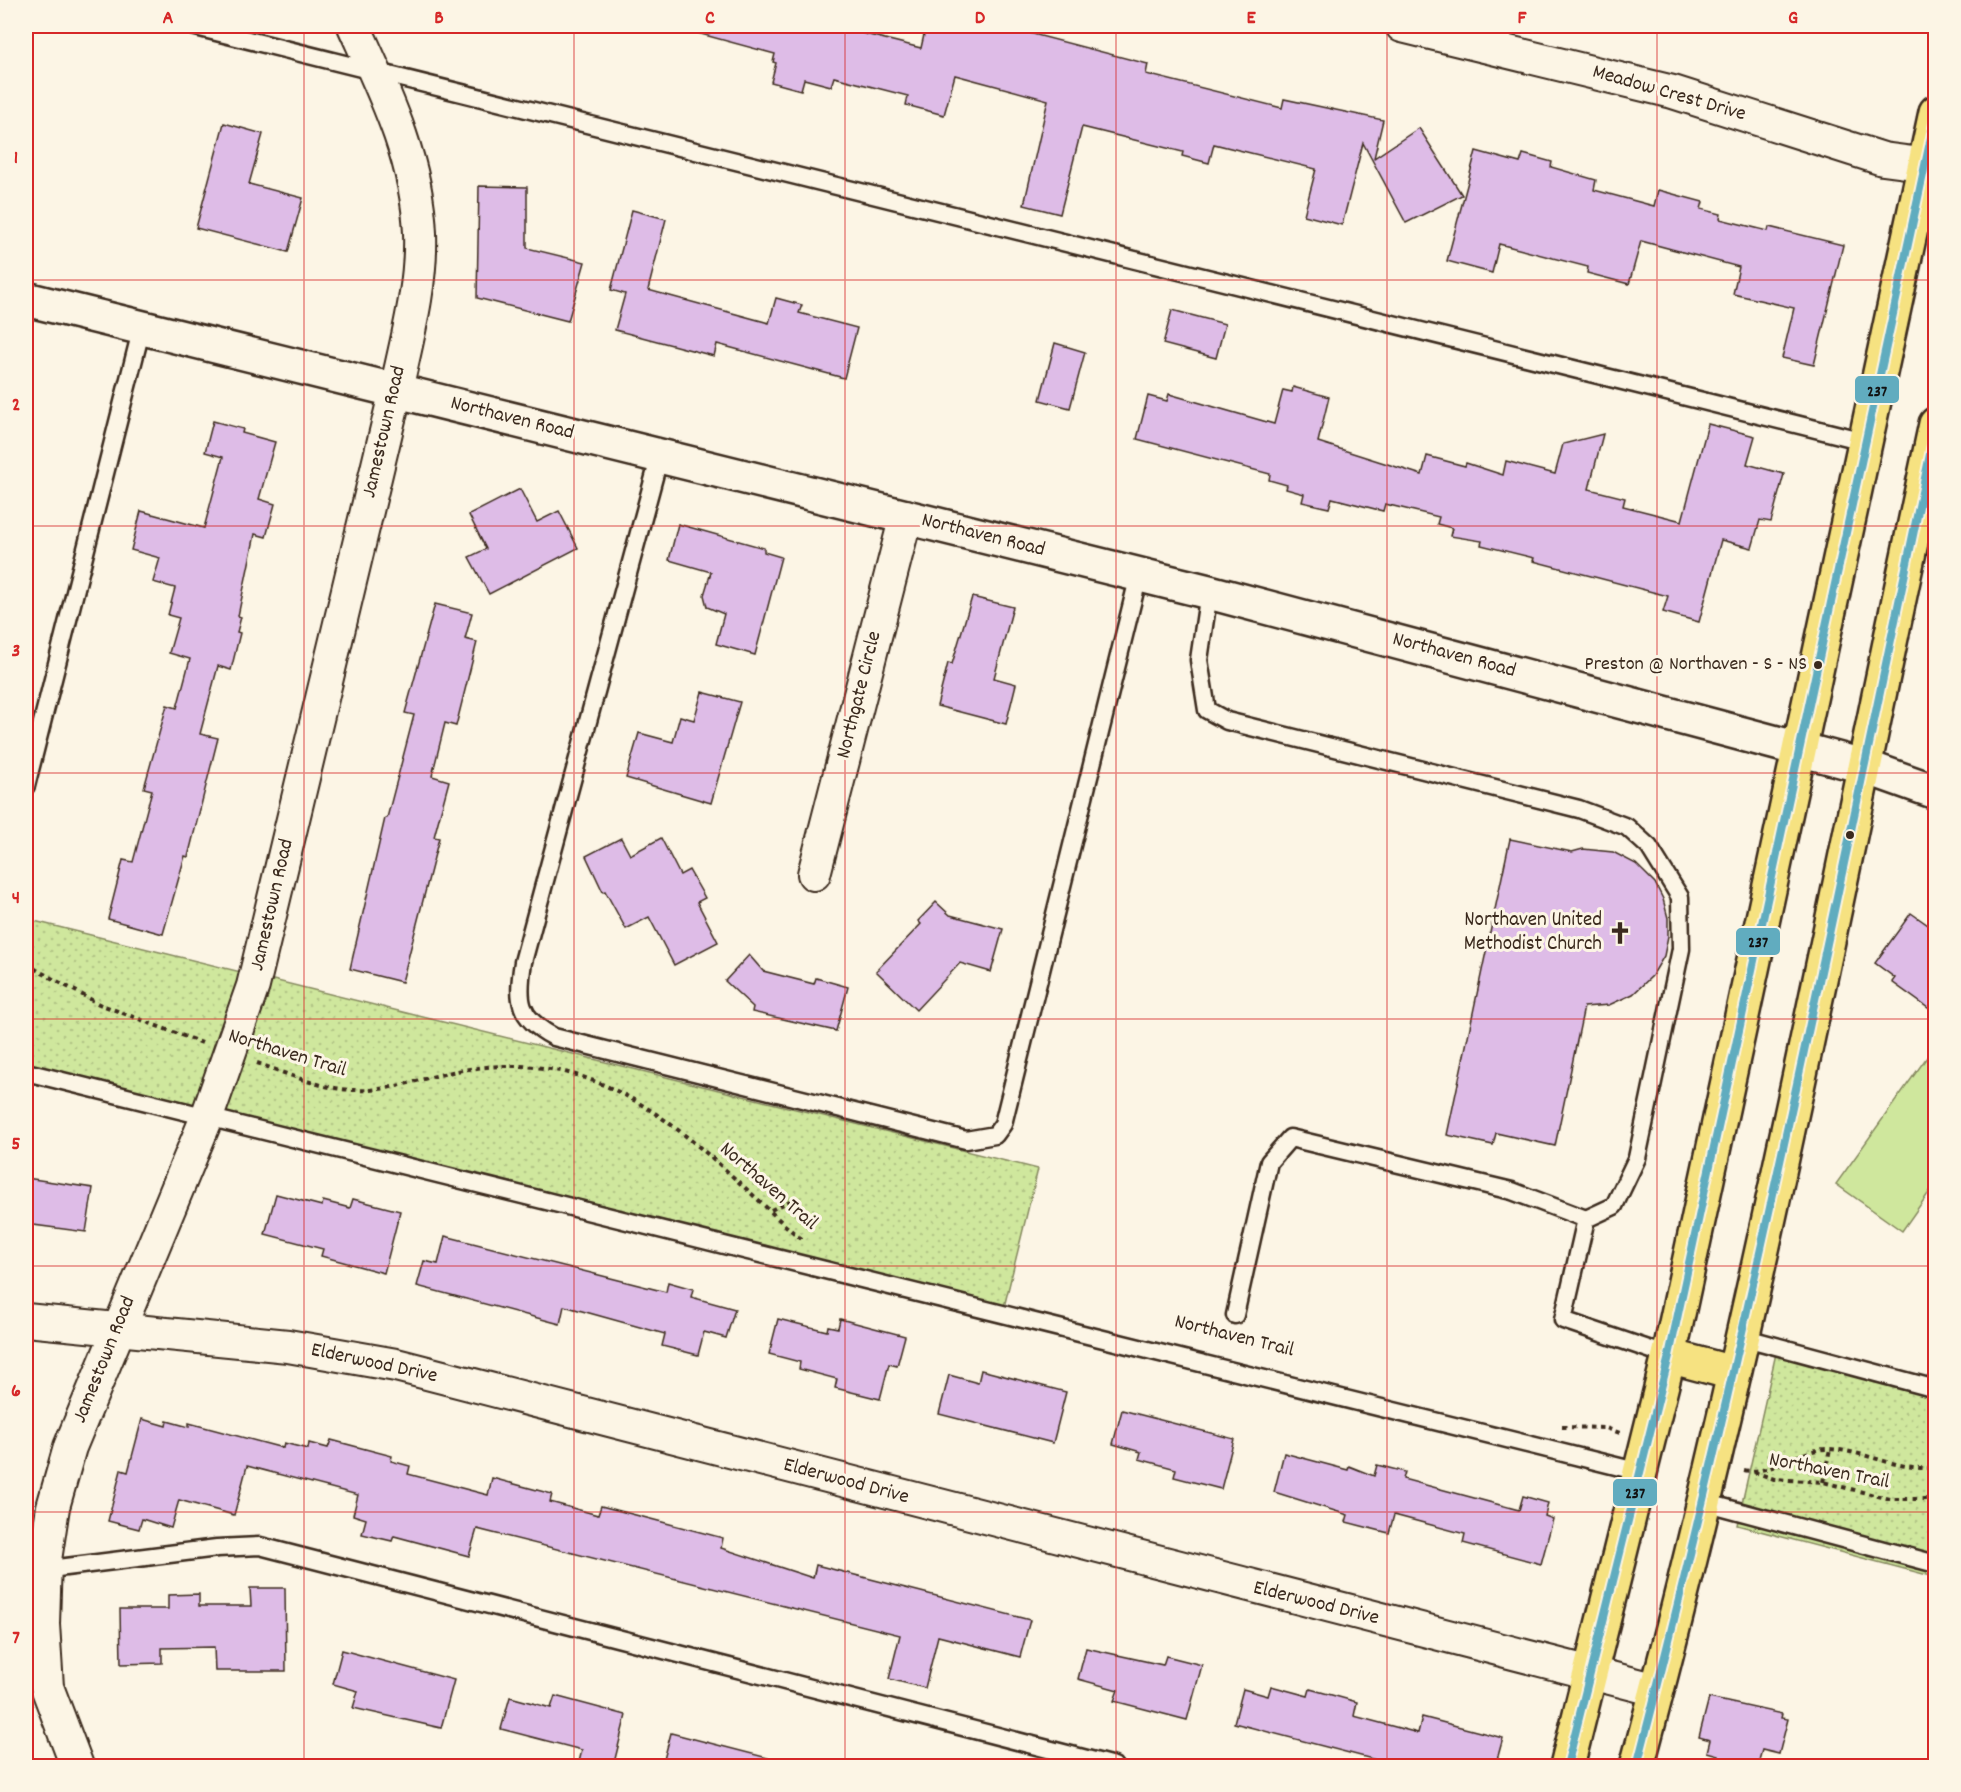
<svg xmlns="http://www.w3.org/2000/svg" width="1961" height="1792" viewBox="0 0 1961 1792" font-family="Dekko,sans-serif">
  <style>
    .grass { fill: url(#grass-dots); stroke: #85885e; stroke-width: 1.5 }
    .garden { fill: #cfe79d; stroke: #85885e; stroke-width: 1.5 }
    .building { fill: #debce7; stroke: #3b2a1e; stroke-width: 1.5 }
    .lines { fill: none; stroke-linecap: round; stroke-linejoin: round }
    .lane-casing { stroke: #3b2a1e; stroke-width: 21 }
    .street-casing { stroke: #3b2a1e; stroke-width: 36 }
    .secondary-casing { stroke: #3b2a1e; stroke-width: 38 }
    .primary-casing { stroke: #3b2a1e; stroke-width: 38 }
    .path { stroke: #3b2a1e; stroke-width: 4; stroke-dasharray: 4.5 4.5; stroke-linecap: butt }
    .lane { stroke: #fcf5e5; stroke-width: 16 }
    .street { stroke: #fcf5e5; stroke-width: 32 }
    .secondary { stroke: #fcf5e5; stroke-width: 33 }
    .primary { stroke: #f6e281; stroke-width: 33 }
    .bus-1-casing { stroke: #fcf5e5; stroke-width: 12 }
    .bus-1 { stroke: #61acbf; stroke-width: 8 }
    .grid { fill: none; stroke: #d62828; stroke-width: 1.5; stroke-opacity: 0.55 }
    .bus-dot { fill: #3b2a1e; stroke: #fcf5e5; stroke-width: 2 }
    .labels { text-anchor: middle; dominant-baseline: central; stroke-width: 6; stroke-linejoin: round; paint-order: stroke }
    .bus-label { font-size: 20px; fill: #3b2a1e; stroke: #fcf5e5; text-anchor: end }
    .street-label { font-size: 21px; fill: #3b2a1e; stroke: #fcf5e5 }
    .poi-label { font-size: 21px; fill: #3b2a1e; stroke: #fcf5e5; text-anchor: end }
    .line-badge { stroke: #fcf5e5; stroke-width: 2 }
    .pale-badge-label { font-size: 16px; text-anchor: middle; font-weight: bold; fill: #111 }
    .neatline { fill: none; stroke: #d62828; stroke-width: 2 }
    .grid-label { font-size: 20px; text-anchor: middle; font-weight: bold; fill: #d62828 }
  </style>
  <defs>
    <pattern id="grass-dots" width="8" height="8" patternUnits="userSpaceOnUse" patternTransform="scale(1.5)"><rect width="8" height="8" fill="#cfe79d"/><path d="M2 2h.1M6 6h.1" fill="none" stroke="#b3c687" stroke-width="1.8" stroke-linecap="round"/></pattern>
  </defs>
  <rect width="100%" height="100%" fill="#fcf5e5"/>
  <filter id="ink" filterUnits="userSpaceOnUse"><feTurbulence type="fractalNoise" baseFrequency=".0167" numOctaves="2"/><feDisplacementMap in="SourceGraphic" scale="12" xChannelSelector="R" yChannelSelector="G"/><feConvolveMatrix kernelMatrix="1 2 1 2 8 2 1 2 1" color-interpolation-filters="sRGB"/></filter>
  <g filter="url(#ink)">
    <g class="grass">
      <path d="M26 919 1038 1169 1004 1307 26 1065Z"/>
      <path d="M1777 1349 1935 1392V1577L1737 1525Z"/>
    </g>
    <path class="garden" d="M1932 1050 1936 1053 1935 1184 1902 1231 1836 1184Z"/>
    <g class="building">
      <path d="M698 26H833L921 48 926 26H1002L1148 64 1146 74 1282 108 1284 99 1383 120 1374 158 1419 128 1462 195 1406 223 1363 143 1342 225 1304 215 1316 169 1214 144 1209 163 1182 156 1183 152 1082 127 1060 214 1024 205 1048 100 955 75 944 115 906 105 908 96 834 77 831 86 804 79 801 90 771 82 776 63 773 62 775 54 697 33Z"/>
      <path d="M224 123 263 134 249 184 303 198 288 252 196 228Z"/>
      <path d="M1476 151 1520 163 1523 154 1552 162 1551 167 1596 180 1594 190 1654 206 1658 190 1703 202 1701 209 1721 214 1720 219 1768 231 1769 227 1843 245 1814 365 1782 358 1794 308 1733 294 1739 267 1641 241 1629 284 1587 273 1588 267 1499 244 1492 273 1447 261Z"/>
      <path d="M479 186 527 187V248L585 262 568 321 477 298Z"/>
      <path d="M632 210 666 219 648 290 769 323 776 298 802 305 799 313 857 328 844 378 717 344 714 356 615 330 625 294 611 290Z"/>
      <path d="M1172 310 1225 324 1216 358 1163 344Z"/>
      <path d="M1055 343 1085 352 1070 408 1040 400Z"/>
      <path d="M1293 387 1329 397 1318 442 1422 475 1427 456 1465 466 1466 463 1503 475 1506 461 1555 474 1563 444 1603 434 1589 489 1625 498 1623 506 1682 521 1708 424 1755 436 1747 464 1784 474 1771 522 1760 520 1752 548 1721 540 1699 622 1663 612 1668 596 1533 561 1534 558 1481 545 1482 541 1450 536 1452 528 1437 524 1439 517 1385 504 1383 511 1332 498 1329 508 1302 502 1304 494 1286 489 1287 485 1269 480 1270 474 1137 439 1148 396 1167 401 1169 394 1274 424 1283 390 1292 392Z"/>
      <path d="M213 421 243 429 242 433 275 442 259 499 275 504 266 537 255 534 238 616 241 617 237 632 240 633 231 670 218 666 200 734 218 738 188 857 185 856 163 934 108 919 123 860 133 862 152 790 144 788 167 705 177 708 190 659 169 653 179 618 168 615 175 588 153 582 160 558 131 550 141 511 204 528 223 457 205 452Z"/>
      <path d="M520 489 537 522 559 511 578 548 489 594 469 557 486 549 469 515Z"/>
      <path d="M678 524 764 548V552L781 557 755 655 716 644 724 614 707 607 704 595 711 572 669 560Z"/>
      <path d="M972 597 1013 607 994 678 1016 684 1006 724 937 706 948 663 952 664Z"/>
      <path d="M435 604 472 613 465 639 477 642 456 726 445 723 432 776 449 781 434 837 439 838 402 982 350 969 385 818H387L414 715 405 713Z"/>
      <path d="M702 692 740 702 711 803 626 778 639 733 673 742 680 716 694 720Z"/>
      <path d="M621 838 630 855 661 838 680 875 689 870 705 898 697 902 718 942 674 965 649 917 626 929 605 891 603 892 586 856Z"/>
      <path d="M1510 839 1572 852 1583 849 1613 852 1636 864 1655 883 1663 899 1668 918V936L1664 956 1652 976 1633 994 1609 1005 1584 1007 1555 1146 1496 1133 1493 1145 1447 1135Z"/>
      <path d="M936 902 950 915 1003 929 991 972 960 963 916 1010 876 971 921 924 918 921Z"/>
      <path d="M1911 913 1935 930V1013L1892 982 1895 978 1875 963Z"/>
      <path d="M749 955 763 971 814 984 816 978 848 987 836 1031 752 1012 753 1007 725 981Z"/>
      <path d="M26 1178 93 1188 86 1232 26 1224Z"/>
      <path d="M276 1194 322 1206 323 1201 350 1208 353 1199 400 1211 384 1273 321 1256 323 1249 265 1234Z"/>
      <path d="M445 1236 666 1292 668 1282 693 1289 691 1297 735 1309 726 1338 704 1332 698 1355 662 1346 665 1334 564 1306 560 1324 417 1286 424 1261 438 1264Z"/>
      <path d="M778 1319 827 1331 828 1326 838 1328 840 1319 905 1336 897 1366 889 1364 880 1399 835 1388 837 1379 799 1369 800 1362 769 1354Z"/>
      <path d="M981 1370 1066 1392 1053 1443 939 1414 949 1375 978 1383Z"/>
      <path d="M1122 1410 1234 1439 1221 1489 1174 1477 1176 1469 1139 1459 1141 1452 1113 1444Z"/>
      <path d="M142 1419 166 1426 167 1421 189 1427V1423L283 1448 284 1443 308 1449 309 1443 328 1448 331 1440 392 1456 391 1461 410 1466 408 1474 488 1495 492 1478 552 1494 550 1502 598 1515 601 1506 723 1538 721 1548 813 1578 816 1565 1030 1620 1020 1657 938 1636 925 1688 889 1679 900 1635 477 1529 469 1556 394 1536 392 1541 362 1534 366 1519 353 1515 358 1495 247 1466 234 1515 179 1500 171 1528 142 1519 139 1529 108 1521 121 1470 128 1472Z"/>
      <path d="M1284 1453 1348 1470 1349 1466 1374 1476 1377 1465 1405 1472 1403 1479 1519 1510 1523 1496 1548 1503 1545 1516 1553 1519 1541 1564 1463 1543 1465 1534 1394 1515 1389 1533 1346 1522 1348 1515 1274 1492Z"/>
      <path d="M250 1588H285L286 1671H215L214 1647 162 1648V1663L121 1664 120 1609H168V1595L199 1594V1606H251Z"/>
      <path d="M1086 1648 1163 1665 1166 1656 1202 1665 1187 1720 1114 1701 1118 1690 1078 1679Z"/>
      <path d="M342 1650 454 1680 441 1728 353 1708 358 1691 333 1684Z"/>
      <path d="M1271 1686 1308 1696 1310 1689 1357 1702 1354 1716 1418 1733 1422 1717 1503 1738 1495 1767H1403L1234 1723 1243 1689 1268 1696Z"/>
      <path d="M555 1696 626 1715 613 1767H595L579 1762 582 1750 501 1729 510 1697 551 1708Z"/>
      <path d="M1709 1698 1782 1714 1781 1718 1788 1719 1779 1754 1762 1750 1757 1767H1714L1718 1755 1707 1752 1710 1740 1699 1737Z"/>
      <path d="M671 1733 768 1758 767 1767H662Z"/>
    </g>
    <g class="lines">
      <g class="lane-casing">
        <g id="lane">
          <path d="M192 26 1864 441"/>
          <path d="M660 455 523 962C517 1001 518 1018 554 1037L966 1140 995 1135 1003 1124 1139 575"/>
          <path d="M1209 592 1199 660 1207 710 1227 721 1579 809 1627 827 1649 847 1680 897 1681 949 1637 1158 1614 1206 1586 1219 1563 1320 1669 1356"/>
          <path d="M26 786 142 327"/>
          <path d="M26 1072 1640 1472"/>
          <path d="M1235 1315 1269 1162 1290 1138 1512 1191 1586 1219"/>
          <path d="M1742 1337 1936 1389"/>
          <path d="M1704 1502 1936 1564"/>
          <path d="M26 1572 217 1548 260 1546 1114 1766"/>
        </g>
      </g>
      <g class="street-casing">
        <g id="street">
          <path d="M1402 26 1673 92 1883 159 1936 166"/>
          <path d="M814 874 906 516"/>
          <path d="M26 1320 288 1346 396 1365 1657 1690"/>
          <path d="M77 1766 47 1687 43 1624 45 1560 53 1507 70 1447 207 1117 253 986 396 390C407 339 422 285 420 233 417 158 384 92 354 26"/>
        </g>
      </g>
      <g class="secondary-casing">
        <path id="secondary" d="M26 299 1209 592 1863 766 1936 792"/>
      </g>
      <g class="primary-casing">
        <g id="primary">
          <path d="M1669 1356 1733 1373"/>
          <path d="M1567 1766 1669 1356 1936 112"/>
          <path d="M1637 1766C1756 1324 1840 872 1936 424"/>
        </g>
      </g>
      <g class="path">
        <path d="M26 964 99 1004 202 1043"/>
        <path d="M257 1063C288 1074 321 1089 354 1090 388 1092 419 1079 452 1072 481 1066 514 1064 543 1068 630 1080 693 1140 754 1196 770 1210 785 1227 802 1239"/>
        <path d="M771 1210 796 1198"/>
        <path d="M1562 1427 1606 1428 1620 1433"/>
        <path d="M1744 1470C1773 1476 1799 1448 1829 1449 1867 1451 1893 1470 1936 1468"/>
        <path d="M1754 1472 1774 1479 1823 1482 1890 1499H1936"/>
        <path d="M1823 1482 1830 1449"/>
      </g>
      <use href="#lane" class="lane"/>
      <use href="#street" class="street"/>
      <use href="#secondary" class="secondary"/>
      <use href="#primary" class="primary"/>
      <g class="bus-1-casing">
        <g id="bus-1">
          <path d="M1567 1766 1669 1356 1936 114"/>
          <path d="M1637 1766C1752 1323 1841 874 1936 426"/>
        </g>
      </g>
      <use href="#bus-1" class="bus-1"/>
    </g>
  </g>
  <path class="grid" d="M304 26V1766M574 26V1766M845 26V1766M1116 26V1766M1387 26V1766M1657 26V1766M26 280H1936M26 526H1936M26 773H1936M26 1019H1936M26 1266H1936M26 1512H1936"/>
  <defs>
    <g id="church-bare" transform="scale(1.8)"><path d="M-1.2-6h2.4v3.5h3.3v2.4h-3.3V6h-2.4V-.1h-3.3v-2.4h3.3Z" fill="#3b2a1e" stroke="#fcf5e5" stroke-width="2.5" paint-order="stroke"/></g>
  </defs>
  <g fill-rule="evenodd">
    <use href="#church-bare" x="1620" y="933"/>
  </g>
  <g class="bus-dot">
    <circle cx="1818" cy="665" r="5"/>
    <circle cx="1850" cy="835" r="5"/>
  </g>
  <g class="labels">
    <g class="bus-label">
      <text x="1807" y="665">Preston @ Northaven - S - NS</text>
    </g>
    <g class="street-label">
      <text transform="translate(1669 94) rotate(16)">Meadow Crest Drive</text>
      <text transform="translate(512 419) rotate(14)">Northaven Road</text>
      <text transform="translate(385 432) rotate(-77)">Jamestown Road</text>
      <text transform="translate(983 536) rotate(14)">Northaven Road</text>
      <text transform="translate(1454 656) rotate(15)">Northaven Road</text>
      <text transform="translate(860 695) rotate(-76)">Northgate Circle</text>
      <text transform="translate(273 905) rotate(-77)">Jamestown Road</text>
      <text transform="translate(287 1054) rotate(17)">Northaven Trail</text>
      <text transform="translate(768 1187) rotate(41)">Northaven Trail</text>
      <text transform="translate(1234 1337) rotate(14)">Northaven Trail</text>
      <text transform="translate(105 1360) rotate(-68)">Jamestown Road</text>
      <text transform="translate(374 1364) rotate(12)">Elderwood Drive</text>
      <text transform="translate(1829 1472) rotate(11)">Northaven Trail</text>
      <text transform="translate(846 1482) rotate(15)">Elderwood Drive</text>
      <text transform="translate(1316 1604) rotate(14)">Elderwood Drive</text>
    </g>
    <g class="poi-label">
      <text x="1602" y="921">Northaven United<tspan x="1602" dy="24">Methodist Church</tspan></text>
    </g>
  </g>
  <g class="line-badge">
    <rect x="1854" y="375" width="46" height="29" rx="6" fill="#61acbf"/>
    <rect x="1735" y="927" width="46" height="29" rx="6" fill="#61acbf"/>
    <rect x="1612" y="1478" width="46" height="29" rx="6" fill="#61acbf"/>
  </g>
  <g class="pale-badge-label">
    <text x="1877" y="396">237</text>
    <text x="1758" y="947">237</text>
    <text x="1635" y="1498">237</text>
  </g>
  <rect width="1961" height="1792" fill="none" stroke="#fcf5e5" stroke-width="66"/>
  <rect x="33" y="33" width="1895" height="1726" class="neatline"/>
  <g class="grid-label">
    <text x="168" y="23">A</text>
    <text x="439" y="23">B</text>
    <text x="710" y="23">C</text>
    <text x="980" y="23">D</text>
    <text x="1251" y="23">E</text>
    <text x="1522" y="23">F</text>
    <text x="1793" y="23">G</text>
    <text x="16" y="163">1</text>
    <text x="16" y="410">2</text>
    <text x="16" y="656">3</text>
    <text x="16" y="903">4</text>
    <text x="16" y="1149">5</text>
    <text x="16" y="1396">6</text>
    <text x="16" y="1643">7</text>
  </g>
</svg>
